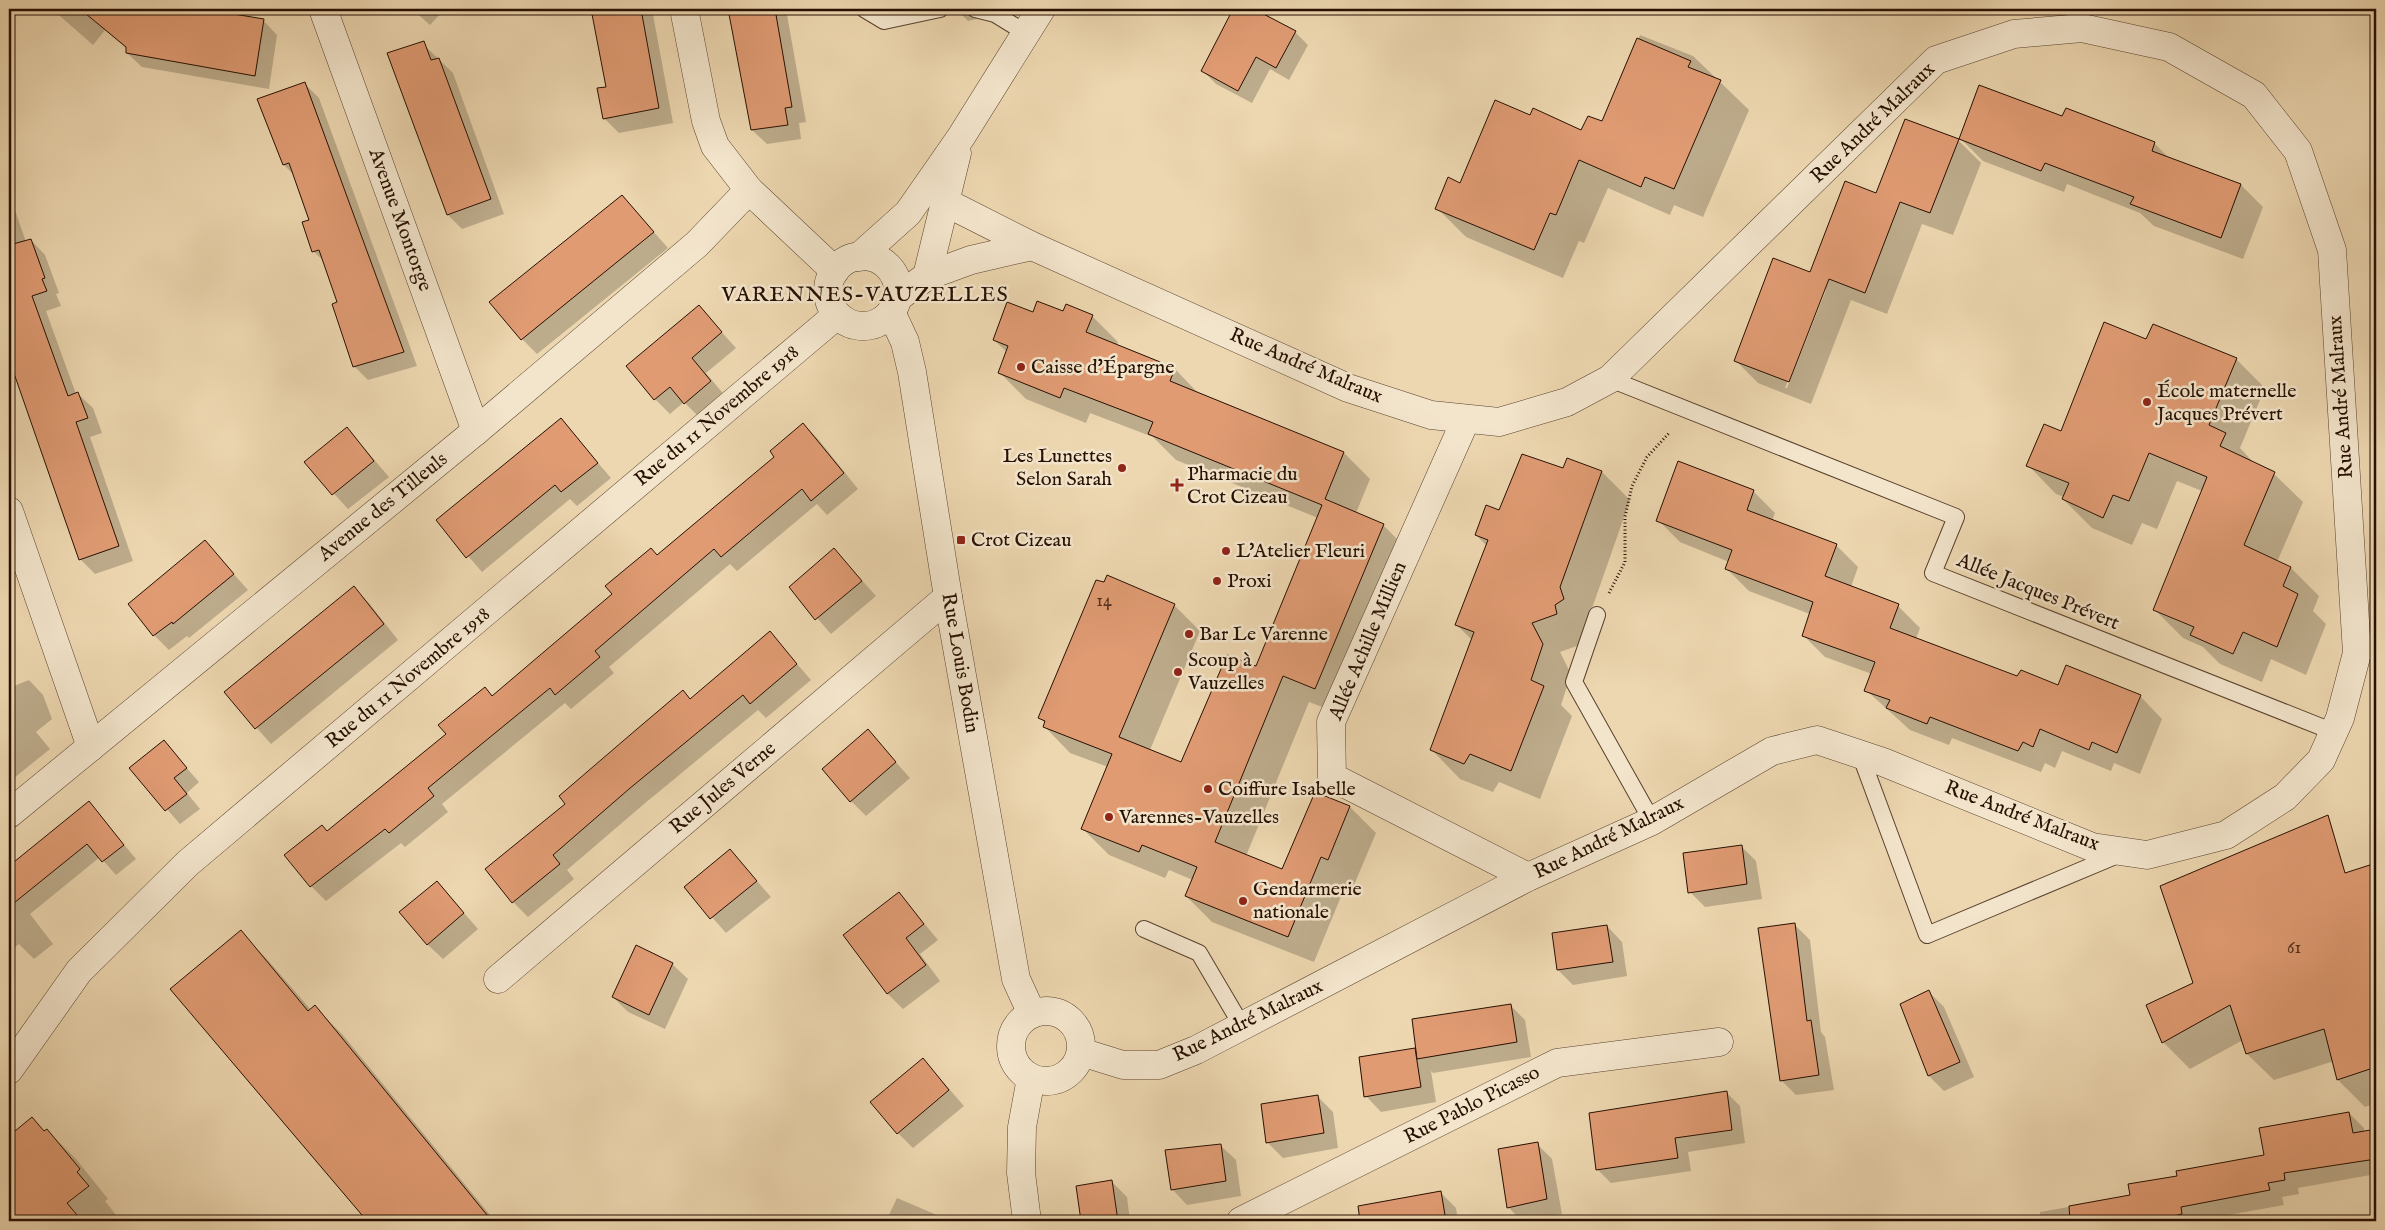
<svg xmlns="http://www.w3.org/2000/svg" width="2385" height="1230" viewBox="0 0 2385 1230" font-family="'IM FELL English',serif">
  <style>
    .shadow { fill: #0003; fill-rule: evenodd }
    .building { fill: #e09b73; stroke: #260f01 }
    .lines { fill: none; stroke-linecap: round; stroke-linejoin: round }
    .service-casing { stroke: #58412d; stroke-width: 18 }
    .minor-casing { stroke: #58412d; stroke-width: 29 }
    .tertiary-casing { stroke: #58412d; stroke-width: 29 }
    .path { stroke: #260f01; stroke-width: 3; stroke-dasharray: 1 2.5; stroke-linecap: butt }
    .service { stroke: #f3e5cc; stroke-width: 16 }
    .minor { stroke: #f3e5cc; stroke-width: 28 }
    .tertiary { stroke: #f3e5cc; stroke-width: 28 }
    .poi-dot { fill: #8f2418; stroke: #f3e5cc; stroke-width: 2 }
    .labels { text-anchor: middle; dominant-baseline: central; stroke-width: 5; stroke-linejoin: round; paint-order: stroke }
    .number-label { font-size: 18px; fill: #54321e }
    .street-label { font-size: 20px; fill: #260f01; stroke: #f3e5cc }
    .poi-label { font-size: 20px; fill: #260f01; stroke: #f3e5cc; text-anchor: start }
    .quarter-label { font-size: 22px; letter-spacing: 1px; fill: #260f01; stroke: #f3e5cc }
  </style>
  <rect width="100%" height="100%" fill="#edd7b0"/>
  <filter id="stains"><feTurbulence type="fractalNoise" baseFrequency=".004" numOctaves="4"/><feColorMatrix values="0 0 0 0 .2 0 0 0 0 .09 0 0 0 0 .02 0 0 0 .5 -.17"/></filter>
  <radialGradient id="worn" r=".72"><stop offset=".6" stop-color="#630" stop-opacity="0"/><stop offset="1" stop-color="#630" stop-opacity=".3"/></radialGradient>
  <g class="shadow">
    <path d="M52 9H193L263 20 277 35 269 89 142 67 127 53V49L105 30 93 45Z"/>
    <path d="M412 9H445L430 25Z"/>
    <path d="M593 9H652L673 123 619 133 604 118 607 88Z"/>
    <path d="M730 9H786L806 122 799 123 801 139 767 144 752 130Z"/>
    <path d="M956 9H1006L994 15 968 21Z"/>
    <path d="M1235 9H1252L1295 32 1308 45 1289 80 1270 69 1252 103 1216 84 1203 71Z"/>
    <path d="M1640 35 1693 56 1749 110 1703 217 1674 205 1670 215 1608 188 1584 243 1579 241 1563 278 1466 237 1437 208 1530 117 1582 132 1603 123Z"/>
    <path d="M425 46 453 73 504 214 462 229 448 215 390 58Z"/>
    <path d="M305 84 319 98 417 366 368 380 354 366 339 303 325 262 313 251 311 221 294 175 284 165Z"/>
    <path d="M2063 118 2154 143 2170 159 2241 185 2263 207 2243 259 2154 226 2140 213 2067 184 2064 192 1983 161 1961 139Z"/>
    <path d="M1958 140 1981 163 1953 235 1922 224 1887 314 1851 300 1811 404 1758 383 1736 361 1877 194ZM1823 290H1826L1787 388H1785Z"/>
    <path d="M9 193 26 242 31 240 45 255 59 293 56 294 61 306 46 311 76 394H78L93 408 102 433 90 437 133 561 95 574 80 559 9 359Z"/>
    <path d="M622 196 668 248 537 354 522 339Z"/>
    <path d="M699 307 736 348 706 373 726 397 700 418 684 402 670 414 655 399Z"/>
    <path d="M1064 313 1092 316 1118 342 1117 346 1175 369 1200 395 1344 453 1370 479 1356 513 1383 525 1409 551 1341 714 1309 702 1246 856 1283 871 1316 794 1350 807 1376 833 1354 885 1347 882 1314 962 1212 922 1186 896 1193 880 1169 870 1165 878 1109 855 1083 829 1108 767 1070 753 1044 726 1045 723 1040 718 1174 605 1200 631 1150 750 1182 763 1257 668 1318 518 1176 460 1153 437 1090 413 1086 423 1026 399 1000 373 1007 352 994 340 1034 314Z"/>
    <path d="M2147 341 2236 359 2265 388 2240 448 2254 463 2274 474 2303 502 2277 562 2291 568 2319 596 2313 611 2326 624 2306 675 2271 659 2262 682 2220 664 2203 647 2183 638 2155 610 2202 491 2177 481 2157 529 2142 523 2132 545 2092 528 2063 499 2064 497 2056 494 2028 465Z"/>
    <path d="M561 420 611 478 577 506 570 499 482 572 437 520Z"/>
    <path d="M803 424 818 439 858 489 827 515 817 504 737 571 730 564 609 667 614 673 571 709 565 703 442 804 448 812 405 847 401 843 326 901 311 886 286 856 328 832 448 734 485 688 493 696 776 457Z"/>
    <path d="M347 428 389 477 348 509 305 462Z"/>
    <path d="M1564 470 1602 472 1630 500 1589 617 1585 643 1560 652 1571 674 1561 705 1572 716 1540 799 1499 782 1493 792 1460 779 1432 750 1472 640 1457 625 1487 546 1476 535 1500 512Z"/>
    <path d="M1753 491 1775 513 1772 521 1836 545 1858 567 1851 587 1898 606 1920 628 1916 639 2018 678 2059 687 2140 696 2162 719 2140 774 2114 763 2111 771 2062 751 2055 768 2045 763 2041 772 1952 738 1949 745 1910 730 1866 690 1872 674 1825 657 1803 635 1810 614 1749 591 1727 569 1729 562 1680 542 1658 520Z"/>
    <path d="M205 542 248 590 189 638 187 636 169 650 154 635Z"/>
    <path d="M834 549 876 596 831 634 790 587Z"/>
    <path d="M354 588 369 603 398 640 271 744 225 692Z"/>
    <path d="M770 633 811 680 766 718 758 710 644 804 567 870 574 879 528 917 513 902 567 804Z"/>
    <path d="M29 680 43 695 52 719 36 732 50 749 9 782V688Z"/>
    <path d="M868 731 910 778 866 816 851 801Z"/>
    <path d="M164 742 199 782 187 793 200 809 180 824 131 768Z"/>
    <path d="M89 803 136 859 116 875 100 857 30 914 53 944 34 959 19 944 9 952V867Z"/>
    <path d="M1741 846 1756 861 1762 899 1705 907 1690 892Z"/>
    <path d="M730 850 771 897 726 933 686 888Z"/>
    <path d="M2376 864V1103L2365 1107 2338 1080 2334 1061 2274 1080 2247 1054 2243 1040 2190 1069 2163 1042 2194 983 2225 911Z"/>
    <path d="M437 882 478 929 443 959 427 944Z"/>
    <path d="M899 893 938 940 920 954 940 981 903 1009 888 994 845 935Z"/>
    <path d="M1794 924 1810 940 1821 1032 1825 1037 1834 1090 1796 1095 1781 1080Z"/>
    <path d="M1607 926 1622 942 1627 976 1573 985 1558 970Z"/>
    <path d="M240 932 267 959 311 1010 315 1007 342 1034 495 1221H369L171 989Z"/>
    <path d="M672 964 688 979 665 1029 628 1012 613 997Z"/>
    <path d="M1929 992 1944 1007 1974 1077 1944 1091 1929 1076 1902 1005Z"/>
    <path d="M1510 1005 1525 1020 1531 1057 1433 1073 1431 1071 1436 1102 1381 1112 1366 1096 1415 1050 1417 1052Z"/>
    <path d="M923 1059 964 1106 913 1148 898 1133Z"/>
    <path d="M1726 1092 1740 1106 1745 1143 1688 1152 1691 1171 1611 1183 1597 1169Z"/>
    <path d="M1318 1097 1333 1112 1338 1148 1283 1158 1268 1143 1262 1105Z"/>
    <path d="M2349 1113 2364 1128V1132L2376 1131V1174L2298 1188 2299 1194 2282 1197 2284 1205 2195 1221H2041L2040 1212 2131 1196 2179 1177 2265 1156Z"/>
    <path d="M32 1119 45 1132 47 1130 76 1159 108 1199 105 1201 116 1215 109 1221H18L9 1210V1131L13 1135Z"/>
    <path d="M1537 1144 1552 1159 1562 1214 1522 1221 1508 1207Z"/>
    <path d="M1220 1145 1236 1160 1241 1196 1187 1205 1172 1189Z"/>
    <path d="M1112 1182 1127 1197 1130 1221H1082L1077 1187Z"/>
    <path d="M1441 1193 1456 1208 1458 1221H1405L1402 1200Z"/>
    <path d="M897 1198 951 1221H886Z"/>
  </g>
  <g class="building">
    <path d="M80 9H203L264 19 255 76 126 53V47Z"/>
    <path d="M591 9H641L659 108 603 119 597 88 606 87Z"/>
    <path d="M728 9H775L792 107 785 108 788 125 751 130Z"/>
    <path d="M1233 9H1254L1296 31 1276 68 1256 57 1238 91 1201 71Z"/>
    <path d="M1637 38 1691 61 1688 67 1721 80 1674 189 1645 177 1641 187 1579 160 1556 215 1550 213 1534 250 1435 209 1448 177 1460 183 1495 100 1530 115 1533 108 1581 130 1588 116 1602 121Z"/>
    <path d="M424 41 431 60 439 58 491 199 447 215 387 53Z"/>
    <path d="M305 82 404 352 353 367 332 304 337 302 319 250 312 252 302 222 309 220 289 163 283 165 257 99Z"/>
    <path d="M1979 85 2062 116 2066 108 2155 142 2152 151 2241 184 2221 238 2130 204 2134 197 2045 163 2041 171 1959 139Z"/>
    <path d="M1905 119 1959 139 1930 213 1900 202 1865 293 1829 279 1789 382 1734 361 1773 258 1810 272 1845 181 1876 193Z"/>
    <path d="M622 195 654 232 521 340 489 302Z"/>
    <path d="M31 239 45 278 42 279 47 291 32 296 68 396 78 392 88 418 76 422 119 546 79 560 9 359V243L13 242V244Z"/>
    <path d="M1037 301 1063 311 1066 304 1093 315 1086 332 1175 368 1170 381 1344 452 1325 499 1384 524 1315 689 1283 676 1215 842 1282 869 1315 792 1350 806 1328 860 1321 857 1288 937 1185 896 1197 867 1142 845 1139 852 1081 829 1112 754 1043 727 1045 721 1038 718 1096 580 1104 582 1107 575 1175 604 1119 737 1181 762 1227 655 1256 666 1322 505 1148 434 1153 422 1064 388 1060 398 998 373 1008 346 993 340 1007 302 1033 312Z"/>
    <path d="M699 305 722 332 692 358 711 381 684 404 670 387 654 400 626 366Z"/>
    <path d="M2104 322 2146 339 2153 324 2237 358 2209 425 2226 433 2220 446 2275 472 2244 545 2291 567 2283 586 2298 594 2277 647 2243 632 2233 654 2190 635 2194 627 2153 610 2207 477 2149 453 2129 501 2113 495 2103 518 2062 499 2069 483 2026 466 2044 424 2061 431Z"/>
    <path d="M561 418 598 463 561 492 555 485 466 558 436 520Z"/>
    <path d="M803 423 844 473 811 501 802 489 721 557 714 549 595 651 600 657 555 695 550 688 428 788 434 796 389 833 385 829 310 887 284 855 322 825 327 831 446 734 438 725 485 687 492 696 612 594 605 586 651 548 657 555 774 457 770 451Z"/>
    <path d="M347 427 374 461 332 495 304 462Z"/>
    <path d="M1522 454 1563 468 1567 458 1602 471 1560 587 1564 599 1555 605 1557 614 1532 623 1543 644 1531 680 1544 686 1511 771 1470 754 1464 764 1430 750 1474 632 1455 625 1488 540 1475 535 1486 505 1499 510Z"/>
    <path d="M1678 461 1754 490 1747 510 1837 544 1825 576 1899 604 1890 628 2017 676 2021 670 2058 685 2066 665 2141 695 2117 753 2092 742 2089 750 2040 729 2033 747 2023 742 2018 751 1930 717 1927 724 1886 708 1890 700 1864 691 1875 662 1802 636 1813 602 1725 569 1732 550 1656 521Z"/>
    <path d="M205 540 234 574 173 624 172 622 153 636 128 604Z"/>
    <path d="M834 548 862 581 815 620 789 587Z"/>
    <path d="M354 586 384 624 255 729 224 692Z"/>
    <path d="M770 631 797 664 750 704 743 695 629 789 553 855 560 864 512 903 485 869 565 804 559 796 637 729 683 690 690 699Z"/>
    <path d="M868 729 896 762 850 802 822 769Z"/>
    <path d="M164 740 187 768 174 778 187 794 165 811 129 768Z"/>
    <path d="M89 801 124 845 102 862 87 844 9 907V866Z"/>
    <path d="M2328 815 2345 873 2376 863V1067L2337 1080 2324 1029 2246 1054 2230 1005 2162 1043 2146 1005 2193 983 2160 886Z"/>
    <path d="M1742 845 1747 884 1688 893 1683 853Z"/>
    <path d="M730 849 757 881 710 919 684 887Z"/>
    <path d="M437 881 464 913 427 945 399 912Z"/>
    <path d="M899 892 924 924 906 938 926 965 887 994 843 935Z"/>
    <path d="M1795 923 1807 1021 1811 1020 1819 1075 1780 1081 1758 928Z"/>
    <path d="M1607 925 1613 962 1557 970 1552 933Z"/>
    <path d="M241 930 308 1011 315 1005 492 1221H367L170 989Z"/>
    <path d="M636 945 673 963 649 1015 612 997Z"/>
    <path d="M1929 990 1960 1062 1928 1076 1900 1004Z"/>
    <path d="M1511 1004 1517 1042 1417 1059 1412 1019Z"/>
    <path d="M1415 1048 1421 1087 1364 1097 1359 1057Z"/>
    <path d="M923 1058 949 1090 897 1134 870 1102Z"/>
    <path d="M1727 1091 1732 1130 1675 1138 1678 1158 1596 1170 1589 1113Z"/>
    <path d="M1318 1095 1324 1133 1266 1143 1261 1104Z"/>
    <path d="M2349 1112 2353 1133 2376 1129V1159L2284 1173 2285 1180 2268 1183 2270 1190 2181 1207 2182 1214 2169 1217 2141 1221H2070L2069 1206 2130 1195 2128 1184 2177 1176 2176 1171 2264 1155 2259 1128Z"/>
    <path d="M32 1117 44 1131 47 1129 80 1169 77 1172 89 1186 67 1203 82 1221H16L9 1212V1136Z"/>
    <path d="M1538 1142 1547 1199 1507 1208 1498 1149Z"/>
    <path d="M1221 1144 1226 1181 1171 1190 1165 1150Z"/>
    <path d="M1112 1180 1118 1221H1081L1076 1186Z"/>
    <path d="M1441 1191 1446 1221H1360L1358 1206Z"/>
  </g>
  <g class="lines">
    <g class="service-casing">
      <g id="service">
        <path d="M864 9 884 21 940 9"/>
        <path d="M975 9 995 14 1026 33"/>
        <path d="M1610 379 1956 517 1933 573 2334 732"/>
        <path d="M1597 615 1574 682 1652 821"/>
        <path d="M1860 754 1927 935 2120 854"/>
        <path d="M1144 929 1199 953 1242 1026"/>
      </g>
    </g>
    <g class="minor-casing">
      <g id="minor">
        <path d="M323 9 476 431"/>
        <path d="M684 9 706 121 715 146 749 190"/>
        <path d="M945 202 1032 246 1348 388 1431 415 1499 422 1567 402 1610 379 1936 60 2014 34 2082 28 2169 47 2254 95 2298 151 2332 250 2357 653 2340 718 2321 760 2285 797 2226 835 2147 855 2092 847 1883 762 1817 740 1772 751 1652 821 1528 877 1196 1050 1159 1065H1123L1081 1052"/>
        <path d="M927 276 971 260 1032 246"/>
        <path d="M891 312 905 342 912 372 948 597 1016 979 1032 1014"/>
        <path d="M1466 419 1331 722 1332 777 1528 877"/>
        <path d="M9 511 91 747"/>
        <path d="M498 979 948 597"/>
        <circle cx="1046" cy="1046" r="35"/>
        <path d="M9 1070 79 971 188 863 837 315"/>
        <path d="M1027 1221 1021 1173 1022 1127 1031 1078"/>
        <path d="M1241 1221 1557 1063 1719 1042"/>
      </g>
    </g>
    <g class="tertiary-casing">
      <g id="tertiary">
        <circle cx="863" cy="291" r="35"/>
        <path d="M859 257 908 213 961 137 1041 9"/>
        <path d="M897 298 927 276 957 153"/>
        <path d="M9 814 476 431 697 244 749 190 835 271"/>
      </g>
    </g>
    <path class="path" d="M1609 593 1625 562V517L1632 486 1647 457 1670 432"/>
    <use href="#service" class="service"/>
    <use href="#minor" class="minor"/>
    <use href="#tertiary" class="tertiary"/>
  </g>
  <g class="poi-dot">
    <circle cx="1021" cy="367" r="5"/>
    <circle cx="2147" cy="402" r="5"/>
    <circle cx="1122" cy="468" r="5"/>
    <path d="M1174.5 477.5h5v5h5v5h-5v5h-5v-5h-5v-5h5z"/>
    <rect x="956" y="535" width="10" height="10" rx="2.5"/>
    <circle cx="1226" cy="551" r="5"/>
    <circle cx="1217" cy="581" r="5"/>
    <circle cx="1189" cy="634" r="5"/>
    <circle cx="1178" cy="672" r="5"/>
    <circle cx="1208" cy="789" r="5"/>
    <circle cx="1109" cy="817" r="5"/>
    <circle cx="1243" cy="901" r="5"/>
  </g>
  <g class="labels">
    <g class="number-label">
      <text x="1104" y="601">14</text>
      <text x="2294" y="948">61</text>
    </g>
    <g class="street-label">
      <text transform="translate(1873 123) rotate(-44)">Rue André Malraux</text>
      <text transform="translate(400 220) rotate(70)">Avenue Montorge</text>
      <text transform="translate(1306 366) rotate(23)">Rue André Malraux</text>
      <text transform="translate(2341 397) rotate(-94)">Rue André Malraux</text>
      <text transform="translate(717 416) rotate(-40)">Rue du 11 Novembre 1918</text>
      <text transform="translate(383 507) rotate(-39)">Avenue des Tilleuls</text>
      <text transform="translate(2038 592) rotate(22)">Allée Jacques Prévert</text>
      <text transform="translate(1368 641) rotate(-67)">Allée Achille Millien</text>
      <text transform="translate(960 663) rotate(80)">Rue Louis Bodin</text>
      <text transform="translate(408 678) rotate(-40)">Rue du 11 Novembre 1918</text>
      <text transform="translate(723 788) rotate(-40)">Rue Jules Verne</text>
      <text transform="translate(2022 816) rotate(21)">Rue André Malraux</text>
      <text transform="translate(1609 838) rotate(-26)">Rue André Malraux</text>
      <text transform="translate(1248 1021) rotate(-26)">Rue André Malraux</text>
      <text transform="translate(1472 1105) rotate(-27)">Rue Pablo Picasso</text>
    </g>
    <g class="poi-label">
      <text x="1031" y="367">Caisse d'Épargne</text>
      <text x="2157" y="391">École maternelle<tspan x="2157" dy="23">Jacques Prévert</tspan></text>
      <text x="1112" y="456" text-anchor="end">Les Lunettes<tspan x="1112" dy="23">Selon Sarah</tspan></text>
      <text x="1187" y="474">Pharmacie du<tspan x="1187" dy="23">Crot Cizeau</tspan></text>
      <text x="971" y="540">Crot Cizeau</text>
      <text x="1236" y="551">L'Atelier Fleuri</text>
      <text x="1227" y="581">Proxi</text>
      <text x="1199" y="634">Bar Le Varenne</text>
      <text x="1188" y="660">Scoup à<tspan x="1188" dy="23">Vauzelles</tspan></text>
      <text x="1218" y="789">Coiffure Isabelle</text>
      <text x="1119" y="817">Varennes-Vauzelles</text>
      <text x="1253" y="889">Gendarmerie<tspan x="1253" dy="23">nationale</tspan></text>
    </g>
    <g class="quarter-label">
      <text x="865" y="295">VARENNES-VAUZELLES</text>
    </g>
  </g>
  <rect width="2385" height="1230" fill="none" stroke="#edd7b0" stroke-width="30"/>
  <rect x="10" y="10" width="2365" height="1210" fill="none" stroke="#260f01" stroke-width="2.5"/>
  <rect x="15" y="15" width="2355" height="1200" fill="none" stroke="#260f01"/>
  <rect width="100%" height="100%" filter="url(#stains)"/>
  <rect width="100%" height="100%" fill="url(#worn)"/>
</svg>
